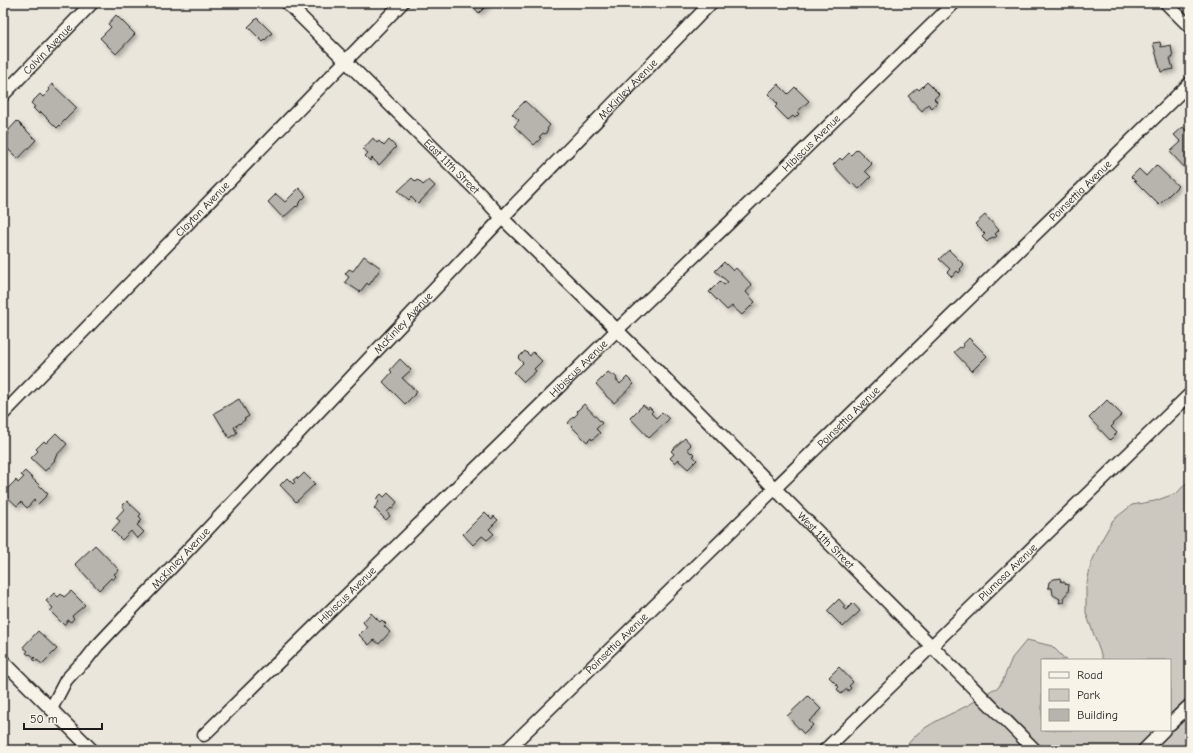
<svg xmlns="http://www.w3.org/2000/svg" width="1193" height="753" viewBox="0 0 1193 753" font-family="'Comic Neue',sans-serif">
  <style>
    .green { fill: #ccc8c0; stroke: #74726e }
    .building { fill: #b6b4ac; stroke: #1c1c1c; filter: url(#shadow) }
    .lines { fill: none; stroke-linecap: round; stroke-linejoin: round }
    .minor-casing { stroke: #1c1c1c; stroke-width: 15 }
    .minor { stroke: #f7f3e8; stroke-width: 12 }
    .labels { text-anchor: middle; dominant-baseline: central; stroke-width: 3; stroke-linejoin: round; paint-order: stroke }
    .street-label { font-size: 11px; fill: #1c1c1c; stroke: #f7f3e8 }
  </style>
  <defs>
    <filter id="shadow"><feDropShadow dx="3" dy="3" stdDeviation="2" flood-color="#0004"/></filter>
  </defs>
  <rect width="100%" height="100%" fill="#eae6dc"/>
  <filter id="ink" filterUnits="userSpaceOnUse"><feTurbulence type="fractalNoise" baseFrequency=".025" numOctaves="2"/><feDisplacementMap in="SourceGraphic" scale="8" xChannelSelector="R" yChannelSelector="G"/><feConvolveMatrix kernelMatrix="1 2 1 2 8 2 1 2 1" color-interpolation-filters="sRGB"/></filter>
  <g filter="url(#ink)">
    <path class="green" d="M1190 479V750H903C907 745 912 739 917 734 935 719 958 712 977 700 985 696 990 689 998 688L1003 680 1012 658 1027 640 1052 646 1066 660H1042V730H1170V660H1103L1086 613V588L1091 564 1101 541 1113 520 1132 505 1155 501 1177 493Z"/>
    <g class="building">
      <path d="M470 3H489L479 13Z"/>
      <path d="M116 15 135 34 116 54 100 38 111 27 108 24Z"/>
      <path d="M257 18 272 33 263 42 248 27Z"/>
      <path d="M1160 42 1161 47 1171 45 1173 58H1170L1173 69 1161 72 1153 43Z"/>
      <path d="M927 82 939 94 934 99 937 102 932 108 928 104 922 111 908 96 917 88 919 90Z"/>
      <path d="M52 84 77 108 57 128 41 112 39 114 33 108 35 107 31 103 40 94 43 97 50 90 48 89Z"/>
      <path d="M778 84 788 94 795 87 809 101 797 112 799 114 795 118 793 116 788 120 775 107 778 104 768 94Z"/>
      <path d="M525 101 550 125 547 129 548 130 545 134 543 133 539 137 541 138 534 145 514 126 519 120 512 114Z"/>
      <path d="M17 121 36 140 18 159 3 144V140L9 134 7 132Z"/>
      <path d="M1183 127 1190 135V166L1186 169 1170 152 1181 142 1174 135Z"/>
      <path d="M373 138 377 143 379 141 384 146 389 140 396 147 379 165 372 158 370 161 365 156 368 153 363 149Z"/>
      <path d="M857 149 872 164 865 171 871 177 859 189 852 183 851 184 833 165 840 158 842 160 849 153 851 155Z"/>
      <path d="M1156 165 1178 186 1159 205 1131 177 1139 169 1146 176Z"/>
      <path d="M412 178 416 182 418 180 423 185 429 180 435 186 418 204 411 197 409 200 398 191Z"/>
      <path d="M299 188 306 196 298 204 299 205 297 207 296 206 283 218 268 202 276 194 285 202Z"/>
      <path d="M985 215 999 230 995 234 997 236 994 238 992 237 987 242 982 237 985 234 975 224Z"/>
      <path d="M949 250 964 265 960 269 961 270 959 273 957 271 952 277 947 272 950 269 939 259Z"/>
      <path d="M364 256 381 268 369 285 367 283 360 292 345 282 349 277 345 274 349 269 353 271Z"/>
      <path d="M724 262 733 271 736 268 752 285 746 292 755 302 742 315 732 306 727 310 709 292 720 281 724 285 728 282 715 271Z"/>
      <path d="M969 338 987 356 972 371 954 352 960 347 962 348 964 346 963 344Z"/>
      <path d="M525 351 530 356 533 352 542 361 534 369 536 371 524 382 514 372 523 363 518 358Z"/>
      <path d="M400 359 411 370 402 378 417 392 405 404 383 382 392 372 390 370Z"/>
      <path d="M608 372 612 375V376L613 374 617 378 616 380H617L620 384 627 377 634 384 614 403 606 396V395L596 384Z"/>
      <path d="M239 399 249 416 244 419 245 420 234 427 237 433 229 438 214 413Z"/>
      <path d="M1107 400 1122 415 1113 423 1114 424 1111 427 1117 433 1110 440 1089 418Z"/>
      <path d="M584 404 602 423 596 429 600 433 592 440 591 438 587 442 568 423 574 416V417L578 413 577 411Z"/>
      <path d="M643 405 648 409 649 407 653 411 651 413 656 418 662 412 669 419 649 438 630 418Z"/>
      <path d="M56 433 67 444 56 456V457L54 459 55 460 45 471 31 458 38 451 36 449 44 441 46 443Z"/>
      <path d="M685 438 691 445 687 449 691 453 692 452 695 455 693 456 697 460 688 469 679 461V459L675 463 670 458 674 454 671 451Z"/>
      <path d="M25 471 48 494 38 504 34 500 27 508 21 502 17 506 3 493 16 480 18 483 24 477 21 475Z"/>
      <path d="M304 473 315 484 296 502 280 485 287 478 293 484 295 482 293 480 297 477 298 479Z"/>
      <path d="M388 493 397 502 394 506 395 507 392 509 391 508 387 512 390 516 386 520 374 508 379 502 376 499 381 494 384 497Z"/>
      <path d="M127 501 141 514 139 516 142 520 137 525 144 532 137 539 131 531 122 540 112 530 120 521 116 518 124 509 122 506Z"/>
      <path d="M485 512 492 519 494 516 498 520 489 529 494 534 487 540 482 536 473 545 463 534Z"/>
      <path d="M95 545 119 570 114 574 116 576 113 580 111 578 99 590 75 564Z"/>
      <path d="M1060 578 1061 582V581L1064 582 1066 584 1069 585 1068 592 1063 598 1065 602 1059 603 1060 599 1053 595 1052 588H1048L1049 582 1054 579Z"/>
      <path d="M71 591 85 605 72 616 74 618 71 622 68 620 64 625 50 611 53 608 46 601 54 593 58 597 61 594 64 597Z"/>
      <path d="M839 599 845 606 843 608 846 610 853 603 860 611 843 627 827 611Z"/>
      <path d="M371 613 380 622 382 620 386 624 384 626 390 632 379 644 374 640 369 645 359 635 367 627 363 622Z"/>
      <path d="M38 631 57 649 42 664 37 660 36 662 33 659 35 658 30 654 29 655 26 653 28 651 23 647Z"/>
      <path d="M839 667 853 682 849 686 851 688 848 691 847 689 841 694 837 689 839 687 829 677Z"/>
      <path d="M808 696 821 709 816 714V715L809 721 813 725 804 734 787 716Z"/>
    </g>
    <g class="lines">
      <g class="minor-casing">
        <g id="minor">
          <path id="s1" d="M287 3 480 194 502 218 604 317 1035 750"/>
          <path d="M1166 3 1190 27"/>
          <path id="s2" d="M3 95 92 3"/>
          <path id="s3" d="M3 414 402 3"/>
          <path d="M3 661 92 750"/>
          <path id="s4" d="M51 709 66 680 77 668 86 660 97 646 502 218 711 3"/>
          <path d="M1170 724 1190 705"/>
          <path id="s5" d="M204 735 616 331 730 222 954 3"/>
          <path id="s6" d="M507 750 1190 83"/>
          <path id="s7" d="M825 750 1190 394"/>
          <path d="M1144 750 1164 730"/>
        </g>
      </g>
      <use href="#minor" class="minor"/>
    </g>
  </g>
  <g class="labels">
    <g class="street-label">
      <text stroke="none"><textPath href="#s2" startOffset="64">Calvin Avenue</textPath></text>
      <text stroke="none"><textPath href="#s4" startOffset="848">McKinley Avenue</textPath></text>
      <text stroke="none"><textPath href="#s5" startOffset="848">Hibiscus Avenue</textPath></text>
      <text stroke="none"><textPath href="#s1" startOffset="232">East 11th Street</textPath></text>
      <text stroke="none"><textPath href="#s6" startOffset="801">Poinsettia Avenue</textPath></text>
      <text stroke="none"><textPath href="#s3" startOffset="286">Clayton Avenue</textPath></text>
      <text stroke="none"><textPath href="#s4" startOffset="524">McKinley Avenue</textPath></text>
      <text stroke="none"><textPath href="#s5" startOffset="524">Hibiscus Avenue</textPath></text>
      <text stroke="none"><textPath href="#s6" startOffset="477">Poinsettia Avenue</textPath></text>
      <text stroke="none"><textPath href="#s1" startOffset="761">West 11th Street</textPath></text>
      <text stroke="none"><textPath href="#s4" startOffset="200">McKinley Avenue</textPath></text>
      <text stroke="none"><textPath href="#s7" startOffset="255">Plumosa Avenue</textPath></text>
      <text stroke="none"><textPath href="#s5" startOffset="200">Hibiscus Avenue</textPath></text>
      <text stroke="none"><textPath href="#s6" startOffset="153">Poinsettia Avenue</textPath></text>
    </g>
  </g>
  <rect width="1193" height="753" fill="none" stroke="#f7f3e8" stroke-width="16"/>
  <rect x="8" y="8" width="1177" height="737" fill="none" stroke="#1c1c1c" stroke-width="1.5" filter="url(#ink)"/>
  <rect x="1041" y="659" width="130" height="72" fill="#f7f3e8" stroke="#9f9d96"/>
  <rect x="1049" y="672" width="20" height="6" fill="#f7f3e8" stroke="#9f9d96"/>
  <text x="1077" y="679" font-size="12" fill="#1c1c1c">Road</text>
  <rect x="1049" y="689" width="20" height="12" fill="#ccc8c0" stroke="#9f9d96"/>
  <text x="1077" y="699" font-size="12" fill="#1c1c1c">Park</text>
  <rect x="1049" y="709" width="20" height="12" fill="#b6b4ac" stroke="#9f9d96"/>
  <text x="1077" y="719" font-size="12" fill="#1c1c1c">Building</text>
  <path d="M24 723v6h78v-6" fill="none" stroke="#1c1c1c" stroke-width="2"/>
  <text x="30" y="723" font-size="12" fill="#1c1c1c" stroke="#f7f3e8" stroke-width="3" paint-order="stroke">50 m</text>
</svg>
